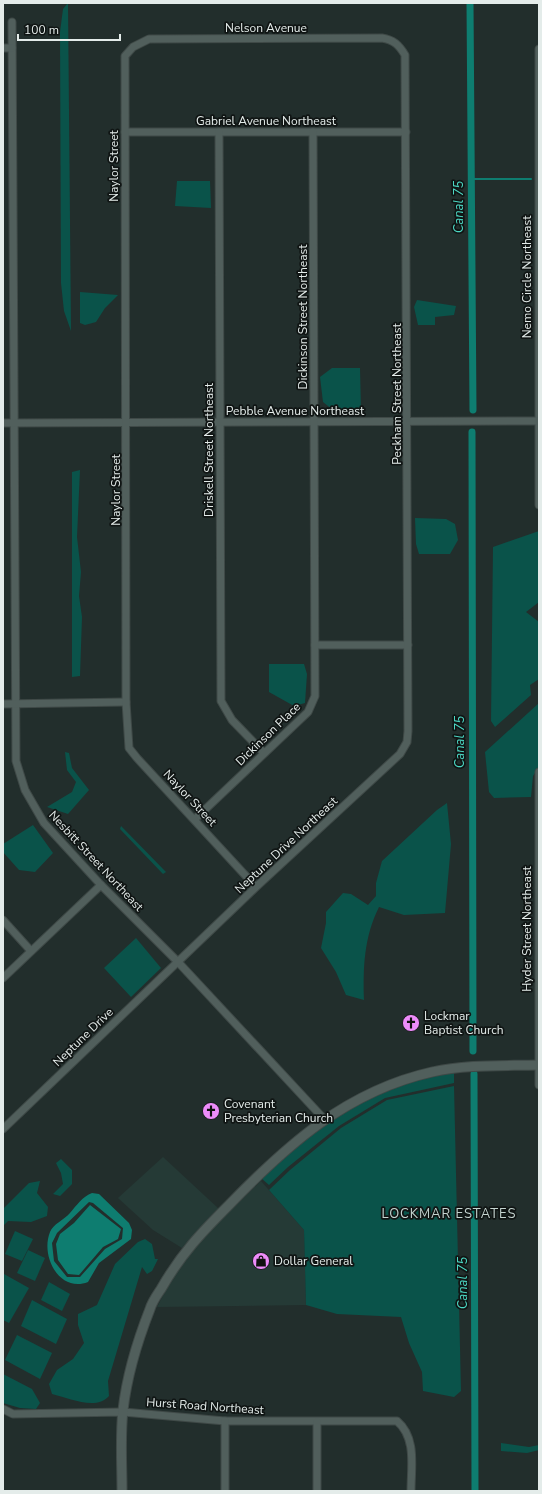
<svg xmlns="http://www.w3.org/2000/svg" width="542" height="1494" viewBox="0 0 542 1494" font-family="'Nunito Sans',sans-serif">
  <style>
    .built { fill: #253a36 }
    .green { fill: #0a534a }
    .water { fill: #0e7d70; fill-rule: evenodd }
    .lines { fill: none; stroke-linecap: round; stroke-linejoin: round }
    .stream { stroke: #0e7d70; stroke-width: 2 }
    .canal { stroke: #0e7d70; stroke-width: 7 }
    .minor-casing { stroke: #3f4947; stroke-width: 9 }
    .tertiary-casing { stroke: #3f4947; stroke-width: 11 }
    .minor { stroke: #515f5c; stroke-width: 7 }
    .tertiary { stroke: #515f5c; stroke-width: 9 }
    .labels { text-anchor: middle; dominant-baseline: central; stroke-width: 3.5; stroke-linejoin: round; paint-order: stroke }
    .street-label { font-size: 12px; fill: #e4ecea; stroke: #101514 }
    .poi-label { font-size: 12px; fill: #e4ecea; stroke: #101514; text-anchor: start }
    .water-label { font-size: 13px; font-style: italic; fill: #4cd7c3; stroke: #101514 }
    .neighbourhood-label { font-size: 13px; letter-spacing: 1px; fill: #c5d5d1; stroke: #101514 }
  </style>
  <rect width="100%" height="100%" fill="#222e2c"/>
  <g class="built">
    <path d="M163 1157 219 1209 182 1248 153 1230 118 1198Z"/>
    <path d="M261 1181 304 1230 306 1305 157 1307 170 1282 192 1250 207 1233Z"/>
  </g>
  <g class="green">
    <path d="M68 3 71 331 64 311 61 283 60 32 63 9Z"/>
    <path d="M177 181H210L211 208 175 206Z"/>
    <path d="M80 292 118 295 105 308 96 322 85 325 80 323Z"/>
    <path d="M417 300 456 306 454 315 435 317V325H418L414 307Z"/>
    <path d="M332 368H360L361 412 338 414 323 402 320 377Z"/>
    <path d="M80 470 77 537 81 572 79 596 82 617 80 676 72 677V472Z"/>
    <path d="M415 518 446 519 455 524 458 540 450 554H419L416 544Z"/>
    <path d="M539 531V602L526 612 539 622V679L530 685 531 695 495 727 491 721 493 547Z"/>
    <path d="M269 664H304L307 674 305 703 294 706 269 692Z"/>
    <path d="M539 703V767L533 776 531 797 494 798 489 792 485 752Z"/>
    <path d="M65 752 69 753 72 768 89 790 68 814 47 807 72 792 76 782 67 770Z"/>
    <path d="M447 803 451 844 445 913 404 915 379 907C364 937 363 967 364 1000L346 995 336 972 321 948 326 923V912L343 893 351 894 368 905 376 896V883L382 861 437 810Z"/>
    <path d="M33 825 53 853 35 872 19 870 3 852V844Z"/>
    <path d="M121 826 166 872 163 874 120 829Z"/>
    <path d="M136 938 161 968 131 997 104 968Z"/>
    <path d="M454 1072V1083L385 1098 339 1126 288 1167 269 1185 261 1178C282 1159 303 1138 326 1122 364 1096 409 1079 454 1072Z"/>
    <path d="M454 1086 461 1391 454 1397 423 1391 422 1372 409 1343 401 1317 337 1314 306 1305 304 1230 269 1190 290 1170 341 1128 387 1100Z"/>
    <path d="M61 1159 72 1170V1184L60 1196 53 1194 63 1184 61 1173 56 1163Z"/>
    <path d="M40 1181 37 1193 48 1207 47 1216 31 1222 8 1221 3 1226V1209L29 1183Z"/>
    <path d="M15 1231 33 1239 22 1261 5 1254Z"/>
    <path d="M145 1239 152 1244 155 1259H158L152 1271 147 1274 142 1267 108 1381 109 1396C96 1411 69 1398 52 1394L49 1384 57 1370 73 1359 84 1343 78 1325V1314L97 1305 115 1264 138 1242Z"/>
    <path d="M28 1250 45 1258 35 1281 17 1273Z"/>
    <path d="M4 1274 29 1288 9 1323 3 1320Z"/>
    <path d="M49 1282 70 1294 62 1311 41 1300Z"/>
    <path d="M32 1300 67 1319 56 1344 21 1326Z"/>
    <path d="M17 1335 52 1353 40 1379 5 1360Z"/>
    <path d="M3 1374 32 1389 40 1403 36 1409 20 1408 3 1403Z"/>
    <path d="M501 1443 529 1447 539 1445V1450L527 1453 501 1451Z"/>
  </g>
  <g class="water">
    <path d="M92 1193 99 1194 129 1223 132 1230 131 1239 99 1263 88 1282C60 1293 40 1257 50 1232 53 1224 64 1220 70 1213 76 1206 83 1196 92 1193ZM89 1202 93 1203 123 1228 122 1239 105 1249 80 1277H67L54 1261 52 1243 57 1233Z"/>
    <path d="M90 1205 121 1229 118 1239 103 1247 79 1275 68 1274 58 1260 56 1244 60 1234 74 1223Z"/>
  </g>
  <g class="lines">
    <path class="stream" d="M471 179H531"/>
    <g class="canal">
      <path d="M470 3 473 410"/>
      <path d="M472 432 473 1051"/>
      <path d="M474 1074 475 1491"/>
    </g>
    <g class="minor-casing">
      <g id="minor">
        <path d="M12 22 16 761 25 790 44 823 101 885 178 962 324 1119"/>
        <path d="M3 48H12"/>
        <path d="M539 49V505"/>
        <path d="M125 132H406"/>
        <path d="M219 132 221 701 232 720 264 753"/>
        <path d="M3 423 539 421"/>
        <path d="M315 645H408"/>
        <path d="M3 704 126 702"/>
        <path d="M539 772V1085"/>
        <path d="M195 819 308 712 315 696 313 132"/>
        <path d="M3 920 31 951"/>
        <path d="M3 978 101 885"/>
        <path d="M3 1129 256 887 400 754 407 742 408 731 405 55C399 45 394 40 382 38L149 39 133 47 125 56 126 702 129 748 137 758 256 887"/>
        <path d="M3 1409 13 1414 123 1412 225 1421H397C417 1438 411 1467 411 1491"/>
        <path d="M225 1421V1491"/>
        <path d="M317 1422V1491"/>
      </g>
    </g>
    <g class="tertiary-casing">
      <path id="tertiary" d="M122 1491C122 1464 120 1436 123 1410 127 1375 137 1342 150 1309 152 1302 157 1295 161 1289 181 1254 201 1233 229 1205 287 1145 347 1091 432 1072 467 1064 503 1066 539 1065"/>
    </g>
    <use href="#minor" class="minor"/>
    <use href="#tertiary" class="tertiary"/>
  </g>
  <defs>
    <g id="church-disc" transform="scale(0.9)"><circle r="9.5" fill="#ed8cfa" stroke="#101514"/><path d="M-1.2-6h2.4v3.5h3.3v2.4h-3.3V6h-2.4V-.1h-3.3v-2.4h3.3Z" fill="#111"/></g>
    <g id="shop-disc" transform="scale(0.9)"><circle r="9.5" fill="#ed8cfa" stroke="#101514"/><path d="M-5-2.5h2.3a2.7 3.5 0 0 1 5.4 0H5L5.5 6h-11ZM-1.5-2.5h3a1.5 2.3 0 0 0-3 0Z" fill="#111"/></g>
  </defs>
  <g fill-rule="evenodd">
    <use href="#church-disc" x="411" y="1023"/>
    <use href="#church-disc" x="211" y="1111"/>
    <use href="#shop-disc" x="261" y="1261"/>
  </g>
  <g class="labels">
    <g class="street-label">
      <text x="266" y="28">Nelson Avenue</text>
      <text x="266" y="121">Gabriel Avenue Northeast</text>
      <text transform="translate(114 166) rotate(-90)">Naylor Street</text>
      <text transform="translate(527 277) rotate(-90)">Nemo Circle Northeast</text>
      <text transform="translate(303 317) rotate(-90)">Dickinson Street Northeast</text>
      <text transform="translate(397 394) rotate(-90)">Peckham Street Northeast</text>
      <text x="295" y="411">Pebble Avenue Northeast</text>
      <text transform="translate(209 450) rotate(-90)">Driskell Street Northeast</text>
      <text transform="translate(116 490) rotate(-90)">Naylor Street</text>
      <text transform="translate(268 734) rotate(-44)">Dickinson Place</text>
      <text transform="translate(190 798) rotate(47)">Naylor Street</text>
      <text transform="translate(286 845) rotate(-43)">Neptune Drive Northeast</text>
      <text transform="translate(96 861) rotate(47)">Nesbitt Street Northeast</text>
      <text transform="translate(527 929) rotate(-90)">Hyder Street Northeast</text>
      <text transform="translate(83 1037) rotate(-44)">Neptune Drive</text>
      <text transform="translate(205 1406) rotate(4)">Hurst Road Northeast</text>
    </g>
    <g class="poi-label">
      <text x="424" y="1016">Lockmar<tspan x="424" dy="14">Baptist Church</tspan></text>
      <text x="224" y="1104">Covenant<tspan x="224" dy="14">Presbyterian Church</tspan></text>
      <text x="274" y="1261">Dollar General</text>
    </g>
    <g class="water-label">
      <text transform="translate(459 207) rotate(-90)">Canal 75</text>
      <text transform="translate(460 742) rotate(-90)">Canal 75</text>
      <text transform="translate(463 1283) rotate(-90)">Canal 75</text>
    </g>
    <g class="neighbourhood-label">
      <text x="449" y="1214">LOCKMAR ESTATES</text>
    </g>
  </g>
  <rect width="542" height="1494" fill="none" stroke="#e4ecea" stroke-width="8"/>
  <path d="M18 34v6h102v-6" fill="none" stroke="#e4ecea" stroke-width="2"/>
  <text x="24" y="34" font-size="12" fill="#e4ecea" stroke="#101514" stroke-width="3" paint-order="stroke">100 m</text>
</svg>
